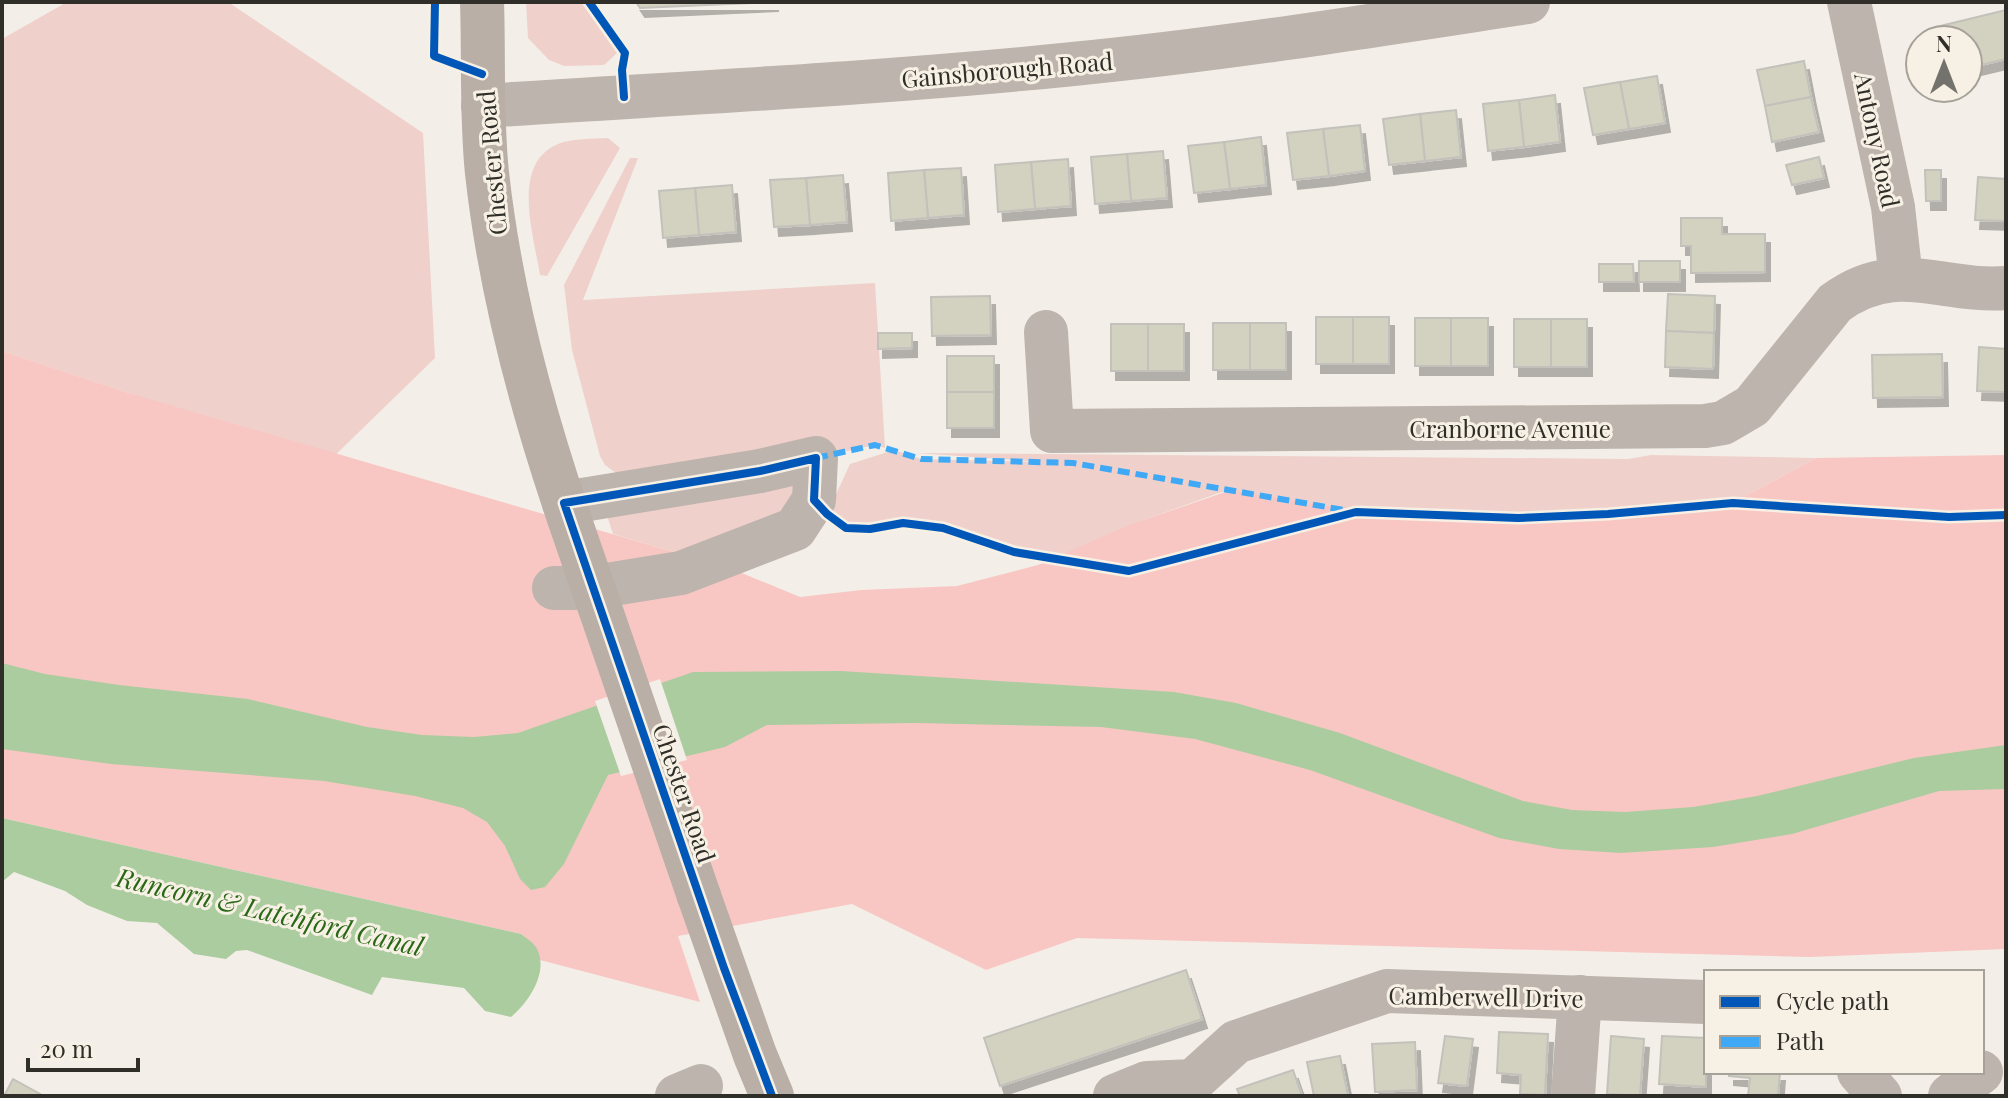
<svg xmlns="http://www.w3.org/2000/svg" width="2008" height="1098" viewBox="0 0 2008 1098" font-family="'Playfair Display',serif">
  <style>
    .green { fill: #efd0cb }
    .forest { fill: #f8c7c3 }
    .water { fill: #abcc9f }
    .pier { fill: #f3efe8 }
    .building { fill: #d3d1bf; stroke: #c3c1bb; stroke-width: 2; filter: url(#shadow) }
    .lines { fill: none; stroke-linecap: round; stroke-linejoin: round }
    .minor { stroke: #bdb4ad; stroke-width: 44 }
    .highway { stroke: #baafa7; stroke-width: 44 }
    .highway-bridge { stroke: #baafa7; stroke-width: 44 }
    .quiet { stroke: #3fa9f5; stroke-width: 6; stroke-dasharray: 12 6; stroke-linecap: butt }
    .cycleway-casing { stroke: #f7f0e4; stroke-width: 13 }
    .cycleway { stroke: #0057b8; stroke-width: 8 }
    .labels { text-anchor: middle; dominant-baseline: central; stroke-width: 6; stroke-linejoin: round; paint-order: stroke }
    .street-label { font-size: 24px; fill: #302e29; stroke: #f7f0e4 }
    .water-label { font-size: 26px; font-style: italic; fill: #296816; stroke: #f7f0e4 }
  </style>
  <defs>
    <filter id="shadow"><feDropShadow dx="5" dy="9" stdDeviation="0" flood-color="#0004"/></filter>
  </defs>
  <rect width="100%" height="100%" fill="#f3efe8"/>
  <g class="green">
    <path d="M67 2H228L423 133 435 358 323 467 132 394 2 351V39Z"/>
    <path d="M526 2H581L617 53 604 65 564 66 549 60 528 38Z"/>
    <path d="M608 138 620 148 547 276 540 275C534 236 510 164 558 144 573 138 592 139 608 138Z"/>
    <path d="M630 158H638L583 300 875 283 885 448 875 445 816 458 623 478 605 465 600 456 572 350 564 285Z"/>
    <path d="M894 450 921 459 1041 462 916 453 1628 459 1651 455 1816 458 1733 503 1608 514 1518 518 1356 512 1227 490 1130 525 1053 559 1014 552 943 528 903 523 870 529 846 528 827 514 850 464Z"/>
    <path d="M776 484 802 487 807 500 704 561 613 534 605 509Z"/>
  </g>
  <path class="forest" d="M2 351 132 394 732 569 800 597 861 590 957 586 1038 565 1129 525 1231 490 1325 506 1518 518 1733 503 1816 458 2006 455V949L1810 957 1077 938 986 970 852 904 678 936 700 1002 540 960 535 946 521 934 2 818Z"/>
  <g class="water">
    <path d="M2 663 45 674 119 685 248 699 367 727 422 735 474 737 518 733 693 672 841 671 1174 692 1236 703 1340 733 1523 801 1572 810 1625 812 1693 807 1757 796 1914 758 2006 745V789L1939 791 1792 834 1713 847 1621 853 1559 849 1499 838 1310 770 1195 739 1101 727 916 723 767 725 725 747 608 775 564 864 545 887 531 890 520 879 505 846 487 822 463 808 415 796 324 781 111 764 2 749Z"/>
    <path d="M2 818 521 934C526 938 533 942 536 947 550 971 529 1002 511 1017L485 1011 464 988 382 977 372 995 247 950 236 951 226 959 194 954 157 923 127 921 87 905 65 891 14 872 2 882Z"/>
  </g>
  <path class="pier" d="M660 679 687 760 621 776 595 701Z"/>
  <g class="building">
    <path d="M636 2H774L640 8Z"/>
    <path d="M2006 10V59L1968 68V40H1939L1936 27Z"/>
    <path d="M1804 61 1811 97 1765 106 1757 70Z"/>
    <path d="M1657 76 1665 123 1629 129 1620 82Z"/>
    <path d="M1620 82 1629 129 1593 135 1584 88Z"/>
    <path d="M1555 95 1560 142 1524 147 1519 100Z"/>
    <path d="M1811 97 1819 132 1772 142 1765 106Z"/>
    <path d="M1519 100 1524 147 1488 151 1483 104Z"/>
    <path d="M1456 110 1461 157 1425 161 1420 114Z"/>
    <path d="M1420 114 1425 161 1389 165 1383 119Z"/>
    <path d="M1360 125 1365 171 1329 176 1323 129Z"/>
    <path d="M1323 129 1329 176 1293 180 1287 133Z"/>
    <path d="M1261 137 1266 185 1230 189 1224 142Z"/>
    <path d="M1224 142 1230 189 1194 193 1188 146Z"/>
    <path d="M1163 151 1167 198 1131 201 1127 154Z"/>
    <path d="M1127 154 1131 201 1095 204 1091 157Z"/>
    <path d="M1819 157 1824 178 1792 185 1786 165Z"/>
    <path d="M1068 159 1071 206 1035 209 1031 162Z"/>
    <path d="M1031 162 1035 209 998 212 995 165Z"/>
    <path d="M961 168 964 215 928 218 924 170Z"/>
    <path d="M924 170 928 218 891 221 888 173Z"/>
    <path d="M1925 170H1941V201H1926Z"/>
    <path d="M843 175 847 222 810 225 806 178Z"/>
    <path d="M1978 177 2006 179V221L1975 220Z"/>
    <path d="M806 178 810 225 774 227 770 180Z"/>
    <path d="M732 185 736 232 699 235 695 188Z"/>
    <path d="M695 188 699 235 663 238 659 191Z"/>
    <path d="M1681 218H1722V234H1765V272L1691 273V246H1681Z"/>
    <rect x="1639" y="261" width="41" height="21"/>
    <path d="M1599 264H1633L1634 282H1599Z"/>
    <path d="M1668 294 1715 296 1714 333 1666 331Z"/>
    <path d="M990 296 991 335 932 336 931 297Z"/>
    <rect x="1316" y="317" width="37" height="47"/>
    <rect x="1353" y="317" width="36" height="47"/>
    <rect x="1415" y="318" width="36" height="48"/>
    <rect x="1451" y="318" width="37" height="48"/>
    <rect x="1514" y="319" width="37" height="48"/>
    <rect x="1551" y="319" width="36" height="48"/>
    <rect x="1213" y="323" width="37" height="47"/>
    <rect x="1250" y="323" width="36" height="47"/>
    <rect x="1111" y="324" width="37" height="47"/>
    <rect x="1148" y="324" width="36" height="47"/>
    <path d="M1666 331 1714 333 1713 369 1665 367Z"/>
    <path d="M878 333H912V348L878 349Z"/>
    <path d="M1979 347 2006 349V392L1977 391Z"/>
    <path d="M1942 354 1943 397 1873 398 1872 355Z"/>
    <rect x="947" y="356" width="47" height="36"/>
    <rect x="947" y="392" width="47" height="36"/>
    <path d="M1186 970 1202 1019 1000 1086 984 1038Z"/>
    <path d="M1499 1032 1548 1034 1545 1095 1520 1094 1521 1075 1497 1073Z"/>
    <path d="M1445 1036 1473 1039 1467 1086 1438 1083Z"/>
    <path d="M1611 1036 1644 1039 1640 1096 1607 1094Z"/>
    <path d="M1662 1036 1706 1038V1087L1659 1084Z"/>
    <path d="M1415 1042 1417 1090 1375 1092 1372 1044Z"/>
    <path d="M1340 1056 1348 1096H1314L1307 1062Z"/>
    <path d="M1293 1070 1302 1096H1240L1237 1089Z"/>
    <path d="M1729 1072H1780L1778 1096H1748L1750 1078 1729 1076Z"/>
    <path d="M13 1079 40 1094 39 1096H4Z"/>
  </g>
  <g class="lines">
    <g class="minor">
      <path d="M1849 2 1893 207 1901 279"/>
      <path d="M483 106C680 93 877 84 1073 64 1226 49 1376 25 1528 2"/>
      <path d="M1046 332 1052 431 1705 426 1723 423 1752 406 1835 303C1896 258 1941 293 2006 288"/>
      <path d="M554 588H588L681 573 795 529 814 500 816 458 760 471 564 503"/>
      <path d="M1859 1072 1880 1096"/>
      <path d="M677 1096 701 1086"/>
      <path d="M1115 1096 1147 1083 1193 1081 1236 1042 1387 991 1706 1002"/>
      <path d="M1573 1096 1580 997"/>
      <path d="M1950 1096 1981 1072"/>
    </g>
    <g class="highway">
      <path d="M482 2C484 59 481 116 487 173 500 291 531 407 569 518"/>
      <path d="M699 896 755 1055 772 1096"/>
    </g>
    <path class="highway-bridge" d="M569 518 699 896"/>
    <path class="quiet" d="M816 458 875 445 921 459 1073 463 1344 510"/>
    <g class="cycleway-casing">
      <g id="cycleway">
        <path d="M435 2 434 56 482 74"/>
        <path d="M589 2 625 53 622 70 624 97"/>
        <path d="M772 1096 724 968 564 503 760 471 816 458 814 500 827 514 846 528 870 529 903 523 943 528 1014 552 1129 571 1356 512 1518 518 1608 514 1733 503 1949 517 2006 515"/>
      </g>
    </g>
    <use href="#cycleway" class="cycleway"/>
  </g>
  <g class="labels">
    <g class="street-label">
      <text transform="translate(1007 69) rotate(-5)">Gainsborough Road</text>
      <text transform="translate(1878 140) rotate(78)">Antony Road</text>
      <text transform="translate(491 163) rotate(-95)">Chester Road</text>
      <text x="1510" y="428">Cranborne Avenue</text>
      <text transform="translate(685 793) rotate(71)">Chester Road</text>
      <text transform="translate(1486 996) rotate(1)">Camberwell Drive</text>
    </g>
    <g class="water-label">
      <text transform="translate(270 911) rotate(13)">Runcorn &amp; Latchford Canal</text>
    </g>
  </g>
  <rect width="2008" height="1098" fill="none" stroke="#302e29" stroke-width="8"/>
  <rect x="1704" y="970" width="280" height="104" fill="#f7f0e4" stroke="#a7a299" stroke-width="2"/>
  <rect x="1720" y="996" width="40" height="12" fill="#0057b8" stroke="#a7a299" stroke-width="2"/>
  <text x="1776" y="1010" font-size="24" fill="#302e29">Cycle path</text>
  <rect x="1720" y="1036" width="40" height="12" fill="#3fa9f5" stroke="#a7a299" stroke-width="2"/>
  <text x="1776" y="1050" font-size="24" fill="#302e29">Path</text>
  <g transform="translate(1944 64)"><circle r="38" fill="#f7f0e4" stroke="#a7a299" stroke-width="2"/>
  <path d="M0-6L14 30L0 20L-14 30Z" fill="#74726c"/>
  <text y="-12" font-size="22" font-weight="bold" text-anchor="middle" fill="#302e29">N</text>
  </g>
  <path d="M28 1058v12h110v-12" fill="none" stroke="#302e29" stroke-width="4"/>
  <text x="40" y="1058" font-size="24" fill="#302e29" stroke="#f7f0e4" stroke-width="6" paint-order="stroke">20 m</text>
</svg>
